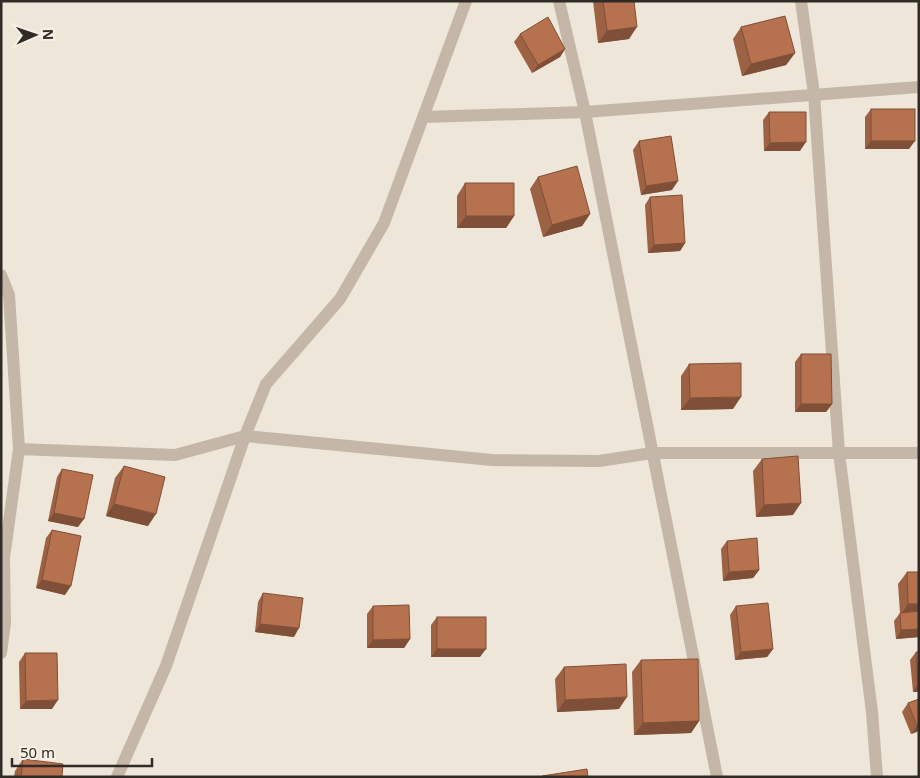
<svg xmlns="http://www.w3.org/2000/svg" width="920" height="778" viewBox="0 0 920 778" font-family="'Noto Sans',sans-serif">
  <style>
    .lines { fill: none; stroke-linecap: round; stroke-linejoin: round }
    .minor { stroke: #c4b7a7; stroke-width: 12 }
    .wall { fill: #9d6144 }
    .shaded-wall { fill: #7f4f37 }
    .building { fill: #b6714f; stroke: #7f4f37 }
  </style>
  <rect width="100%" height="100%" fill="#ede6d9"/>
  <g class="lines">
    <g class="minor">
      <path d="M559 1 585 112 717 777"/>
      <path d="M801 1 814 94 839 453 872 712 877 777"/>
      <path d="M424 117 585 112 919 87"/>
      <path d="M1 275 9 295 19 449 4 558 5 623 1 653"/>
      <path d="M19 449 175 455 245 436 492 460 599 461 652 453H919"/>
      <path d="M117 777 166 666 245 436 266 384 340 299 384 223 466 1"/>
    </g>
  </g>
  <g class="wall">
    <path d="M593 1H634L629 39 598 43Z"/>
    <path d="M741 27 795 53 786 65 742 76 733 39Z"/>
    <path d="M520 34 565 49 560 57 532 73 514 42Z"/>
    <path d="M871 109 909 149H865V117Z"/>
    <path d="M769 112 800 151H764L763 120Z"/>
    <path d="M639 141 672 190 641 195 633 150Z"/>
    <path d="M538 177 590 214 582 226 543 237 530 189Z"/>
    <path d="M465 183 514 216 506 228H457V196Z"/>
    <path d="M650 197 685 243 680 251 648 253 645 205Z"/>
    <path d="M801 354 832 404 826 412H795V362Z"/>
    <path d="M689 364 733 409 681 410V376Z"/>
    <path d="M762 459 793 515 756 517 753 471Z"/>
    <path d="M124 466 148 526 106 516 115 478Z"/>
    <path d="M62 469 78 527 48 521 57 477Z"/>
    <path d="M52 530 65 595 36 588 46 538Z"/>
    <path d="M727 541 759 570 753 578 723 581 721 549Z"/>
    <path d="M907 572H919V637L896 639 894 621 900 613 898 584Z"/>
    <path d="M263 593 294 637 255 632 258 602Z"/>
    <path d="M373 606 410 639 404 648H367V614Z"/>
    <path d="M736 606 773 649 767 657 735 660 730 615Z"/>
    <path d="M437 617 480 657H431V625Z"/>
    <path d="M916 652 919 692H913L910 660Z"/>
    <path d="M25 653 52 709H20L19 662Z"/>
    <path d="M641 660 699 721 691 733 634 735 632 672Z"/>
    <path d="M564 667 619 709 557 712 555 679Z"/>
    <path d="M919 699V731L911 734 902 712 908 703Z"/>
    <path d="M23 759 62 777H14L15 771Z"/>
  </g>
  <g class="shaded-wall">
    <path d="M637 27 629 39 598 43 607 31Z"/>
    <path d="M565 49 560 57 532 73 538 65Z"/>
    <path d="M795 53 786 65 742 76 751 64Z"/>
    <path d="M871 141H915L909 149H865Z"/>
    <path d="M806 142 800 151H764L770 143Z"/>
    <path d="M678 181 672 190 641 195 646 186Z"/>
    <path d="M590 214 582 226 543 237 552 225Z"/>
    <path d="M466 216H514L506 228H457Z"/>
    <path d="M685 243 680 251 648 253 654 245Z"/>
    <path d="M741 397 733 409 681 410 690 398Z"/>
    <path d="M801 404H832L826 412H795Z"/>
    <path d="M801 503 793 515 756 517 764 505Z"/>
    <path d="M114 504 156 514 148 526 106 516Z"/>
    <path d="M54 513 84 519 78 527 48 521Z"/>
    <path d="M759 570 753 578 723 581 729 572Z"/>
    <path d="M42 580 71 586 65 595 36 588Z"/>
    <path d="M908 604H919V615L900 616Z"/>
    <path d="M260 624 299 628 294 637 255 632Z"/>
    <path d="M919 629V637L896 639 901 630Z"/>
    <path d="M410 639 404 648H367L373 640Z"/>
    <path d="M437 649H486L480 657H431Z"/>
    <path d="M773 649 767 657 735 660 741 652Z"/>
    <path d="M919 684V692H913L918 684Z"/>
    <path d="M627 697 619 709 557 712 565 700Z"/>
    <path d="M58 700 52 709H20L26 701Z"/>
    <path d="M699 721 691 733 634 735 643 723Z"/>
    <path d="M919 725V731L911 734 917 726Z"/>
  </g>
  <g class="building">
    <path d="M603 1H634L637 27 607 31Z"/>
    <path d="M785 16 795 53 751 64 741 27Z"/>
    <path d="M548 17 565 49 538 65 520 34Z"/>
    <rect x="871" y="109" width="44" height="32"/>
    <path d="M769 112H806V142L770 143Z"/>
    <path d="M671 136 678 181 646 186 639 141Z"/>
    <path d="M577 166 590 214 552 225 538 177Z"/>
    <path d="M465 183H514V216H466Z"/>
    <path d="M682 195 685 243 654 245 650 197Z"/>
    <path d="M801 354H831L832 404H801Z"/>
    <path d="M741 363V397L690 398 689 364Z"/>
    <path d="M798 456 801 503 764 505 762 459Z"/>
    <path d="M124 466 165 477 156 514 114 504Z"/>
    <path d="M62 469 93 475 84 519 54 513Z"/>
    <path d="M52 530 81 536 71 586 42 580Z"/>
    <path d="M757 538 759 570 729 572 727 541Z"/>
    <path d="M907 572H919V604H908Z"/>
    <path d="M263 593 303 598 299 628 260 624Z"/>
    <path d="M768 603 773 649 741 652 736 606Z"/>
    <path d="M409 605 410 639 373 640V606Z"/>
    <path d="M919 611V629L901 630 900 613Z"/>
    <rect x="437" y="617" width="49" height="32"/>
    <path d="M916 652H919V684H918Z"/>
    <path d="M25 653H57L58 700 26 701Z"/>
    <path d="M698 659 699 721 643 723 641 660Z"/>
    <path d="M626 664 627 697 565 700 564 667Z"/>
    <path d="M919 699V725L917 726 908 703Z"/>
    <path d="M23 759 63 764 62 777H21Z"/>
    <path d="M587 769 588 777H542V776Z"/>
  </g>
  <rect width="920" height="778" fill="none" stroke="#312b27" stroke-width="5"/>
  <g transform="translate(35 35) rotate(88)" stroke="#f6f0e5" stroke-width="4" paint-order="stroke">
  <path d="M0-4L9 19L0 12L-9 19Z" fill="#312b27"/>
  <text y="-8" font-size="14" font-weight="bold" text-anchor="middle" fill="#312b27">N</text>
  </g>
  <path d="M12 758v8h140v-8" fill="none" stroke="#312b27" stroke-width="2.5"/>
  <text x="20" y="758" font-size="15" fill="#312b27" stroke="#f6f0e5" stroke-width="4" paint-order="stroke">50 m</text>
</svg>
